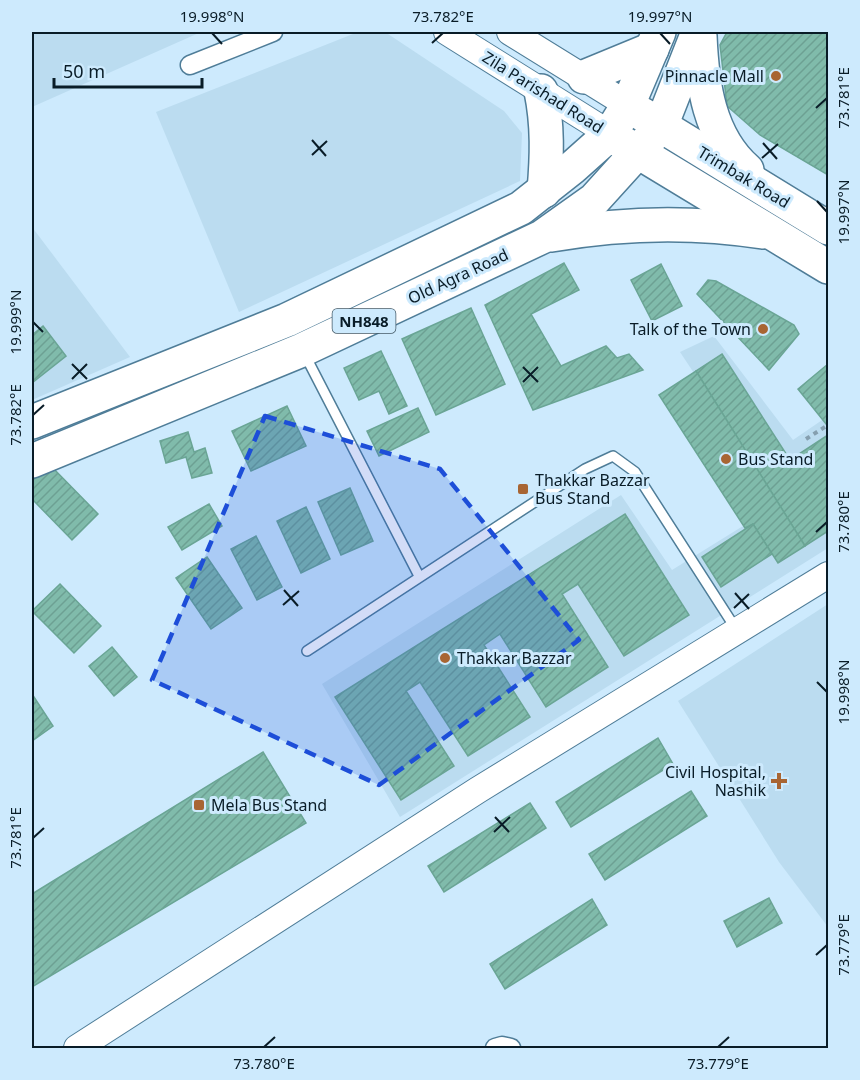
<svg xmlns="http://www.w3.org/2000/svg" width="860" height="1080" viewBox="0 0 860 1080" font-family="'Noto Sans',sans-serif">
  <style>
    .built { fill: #bbdcf0 }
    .building { fill: url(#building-hatch); stroke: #6aa595; stroke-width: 1.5 }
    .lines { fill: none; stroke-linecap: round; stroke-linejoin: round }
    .lane-casing { stroke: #4f7d98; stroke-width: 12 }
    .street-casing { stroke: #4f7d98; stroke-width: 21 }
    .secondary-casing { stroke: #4f7d98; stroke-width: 28 }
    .highway-casing { stroke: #4f7d98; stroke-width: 36 }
    .path { stroke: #859faf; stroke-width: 4; stroke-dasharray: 4.5 4.5; stroke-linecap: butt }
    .lane { stroke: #fff; stroke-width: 9 }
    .street { stroke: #fff; stroke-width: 18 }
    .secondary { stroke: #fff; stroke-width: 26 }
    .highway { stroke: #fff; stroke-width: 33 }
    .marked { fill: #1d4ed8; fill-opacity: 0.2; stroke: #1d4ed8; stroke-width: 4.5; stroke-dasharray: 12 8; stroke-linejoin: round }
    .ticks { fill: none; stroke: #091c27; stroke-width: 2 }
    .poi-dot { fill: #a86533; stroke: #cdeafd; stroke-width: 2 }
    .labels { text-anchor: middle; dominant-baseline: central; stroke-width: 6; stroke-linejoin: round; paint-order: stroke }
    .shield { fill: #cdeafd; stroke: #445a67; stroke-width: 1.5 }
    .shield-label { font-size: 15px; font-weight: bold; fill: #091c27 }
    .poi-label { font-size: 16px; fill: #091c27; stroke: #cdeafd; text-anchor: start }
    .street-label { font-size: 16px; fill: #091c27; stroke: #cdeafd }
    .neatline { fill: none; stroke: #091c27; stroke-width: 2 }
    .ticks-label { font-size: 15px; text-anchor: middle; fill: #091c27 }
  </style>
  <defs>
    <pattern id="building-hatch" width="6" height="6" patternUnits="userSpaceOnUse" patternTransform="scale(1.5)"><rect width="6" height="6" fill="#80bbab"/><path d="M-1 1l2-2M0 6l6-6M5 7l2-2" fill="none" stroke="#6da093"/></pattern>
  </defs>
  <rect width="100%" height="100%" fill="#cdeafd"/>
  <g class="built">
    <path d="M32 32H201L32 107Z"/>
    <path d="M358 32H385L504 111 522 133 520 181 239 312 156 112Z"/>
    <path d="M32 227 130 357 32 400Z"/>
    <path d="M714 336 793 440 828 416V548L400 817 322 684 621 495 672 570 780 503 680 352Z"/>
    <path d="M828 604V927L779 862 678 701Z"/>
  </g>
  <g class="building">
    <path d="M727 32H828V175L760 135 727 106 720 45Z"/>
    <path d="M564 263 579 290 531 314 561 366 606 346 617 358 629 354 643 370 533 410 485 305Z"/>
    <path d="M661 264 682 306 652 321 631 280Z"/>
    <path d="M708 280 716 281 794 325 799 334 769 370 697 294Z"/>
    <path d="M471 308 505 384 436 415 402 339Z"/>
    <path d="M43 326 66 356 32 383V335Z"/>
    <path d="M381 351 407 406 389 414 379 391 359 400 344 368Z"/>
    <path d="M722 354 790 460 828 435V531L805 546 696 371Z"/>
    <path d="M828 364V422L826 424 798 389Z"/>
    <path d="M696 371 805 546 778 563 753 524 745 528 659 395Z"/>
    <path d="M287 406 306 446 251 471 232 431Z"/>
    <path d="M418 408 429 432 379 456 367 431Z"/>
    <path d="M188 432 194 452 205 448 212 473 192 478 186 457 166 463 160 441Z"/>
    <path d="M48 463 98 514 72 540 32 499V479Z"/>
    <path d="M350 488 373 541 341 555 318 502Z"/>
    <path d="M209 504 222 526 182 550 168 527Z"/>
    <path d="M306 507 330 559 301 573 277 521Z"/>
    <path d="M625 514 689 615 624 656 578 584 562 594 608 667 546 707 500 634 484 645 530 717 468 756 420 682 406 691 454 766 401 800 335 697Z"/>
    <path d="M753 524 772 554 721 587 702 557Z"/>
    <path d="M256 536 282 587 257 600 231 549Z"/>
    <path d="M207 557 242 608 211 629 176 578Z"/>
    <path d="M60 584 101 626 74 653 32 611Z"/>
    <path d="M112 647 137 677 114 696 89 666Z"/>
    <path d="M32 694 53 726 32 741Z"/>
    <path d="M658 738 673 764 571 827 556 802Z"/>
    <path d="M263 752 306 823 32 987V894Z"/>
    <path d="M691 791 707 816 605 880 589 854Z"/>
    <path d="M530 803 546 828 444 892 428 866Z"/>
    <path d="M769 898 782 923 737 947 724 921Z"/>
    <path d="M592 899 607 925 505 989 490 964Z"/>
  </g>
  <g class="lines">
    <g class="lane-casing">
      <g id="lane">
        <path d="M305 355 419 576"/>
        <path d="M307 651 585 469 613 456 635 472 736 629"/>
      </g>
    </g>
    <g class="street-casing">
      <g id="street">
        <path d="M190 65 273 32"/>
        <path d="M495 1048 502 1046 511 1048"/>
      </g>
    </g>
    <g class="secondary-casing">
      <g id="secondary">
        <path d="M447 32 610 134"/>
        <path d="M510 32 628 105"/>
        <path d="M77 1048 478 790 828 575"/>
      </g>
    </g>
    <g class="highway-casing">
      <g id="highway">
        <path d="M700 36C702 84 709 137 747 170"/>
        <path d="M584 77 652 49"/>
        <path d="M541 91C548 125 547 157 544 191"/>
        <path d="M642 114 828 228"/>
        <path d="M620 141 828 267"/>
        <path d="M551 235C620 223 693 221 763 232"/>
        <path d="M32 422 287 320 521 208 573 167 610 134 628 105 659 32"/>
        <path d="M32 461 302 350 542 237 594 200 661 126 698 32"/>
      </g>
    </g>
    <path class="path" d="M806 439 828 425"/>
    <use href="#lane" class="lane"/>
    <use href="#street" class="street"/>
    <use href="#secondary" class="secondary"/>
    <use href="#highway" class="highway"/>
  </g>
  <path class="marked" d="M265 416 440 469 579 640 379 785 152 680Z"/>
  <path class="ticks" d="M212 33 222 44M660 33 670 44M432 43 443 33M816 108 827 98M312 140 326 156M763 143 777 159M312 155 327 141M762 158 778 144M817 201 827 212M33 322 43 332M72 364 87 379M523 367 538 382M72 379 87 364M523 382 538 367M33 415 44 405M816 532 827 522M284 590 298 606M735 593 749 609M283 605 299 591M734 608 749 594M817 682 827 692M495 817 509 832M494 832 510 817M33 838 44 828M816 955 827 945M264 1047 275 1037M718 1047 729 1037"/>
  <g class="poi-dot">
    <circle cx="776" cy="76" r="6"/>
    <circle cx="763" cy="329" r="6"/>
    <circle cx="726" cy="459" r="6"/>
    <rect x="517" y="483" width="12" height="12" rx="3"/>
    <circle cx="445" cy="658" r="6"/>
    <path d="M776 772h6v6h6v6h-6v6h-6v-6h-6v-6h6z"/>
    <rect x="193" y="799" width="12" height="12" rx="3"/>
  </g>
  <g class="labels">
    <rect class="shield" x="332.5" y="309" width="63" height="24" rx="4.5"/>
    <g class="shield-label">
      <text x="364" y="321">NH848</text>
    </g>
    <g class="poi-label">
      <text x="764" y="76" text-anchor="end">Pinnacle Mall</text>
      <text x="751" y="329" text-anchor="end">Talk of the Town</text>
      <text x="738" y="459">Bus Stand</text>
      <text x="535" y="480">Thakkar Bazzar<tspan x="535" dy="18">Bus Stand</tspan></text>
      <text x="457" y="658">Thakkar Bazzar</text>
      <text x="766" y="772" text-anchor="end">Civil Hospital,<tspan x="766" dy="18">Nashik</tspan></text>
      <text x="211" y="805">Mela Bus Stand</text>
    </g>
    <g class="street-label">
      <text transform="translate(543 92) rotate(32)">Zila Parishad Road</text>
      <text transform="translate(744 177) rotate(31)">Trimbak Road</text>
      <text transform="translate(458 276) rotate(-25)">Old Agra Road</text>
    </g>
  </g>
  <rect width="860" height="1080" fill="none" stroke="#cdeafd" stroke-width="66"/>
  <path d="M54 78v9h148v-9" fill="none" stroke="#091c27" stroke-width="3"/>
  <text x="63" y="78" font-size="18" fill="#091c27" stroke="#cdeafd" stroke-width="4.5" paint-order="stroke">50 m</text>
  <rect x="33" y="33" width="794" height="1014" class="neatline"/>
  <g class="ticks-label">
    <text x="212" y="22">19.998°N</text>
    <text x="443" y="22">73.782°E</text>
    <text x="660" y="22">19.997°N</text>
    <text transform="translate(844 98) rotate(-90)" y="5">73.781°E</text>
    <text transform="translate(844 212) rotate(-90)" y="5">19.997°N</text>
    <text transform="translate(16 322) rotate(-90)" y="5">19.999°N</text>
    <text transform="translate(16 415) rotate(-90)" y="5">73.782°E</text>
    <text transform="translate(844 522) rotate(-90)" y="5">73.780°E</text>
    <text transform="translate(844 692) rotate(-90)" y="5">19.998°N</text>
    <text transform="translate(16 838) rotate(-90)" y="5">73.781°E</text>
    <text transform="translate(844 945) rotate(-90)" y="5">73.779°E</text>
    <text x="264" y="1069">73.780°E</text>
    <text x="718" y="1069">73.779°E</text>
  </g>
</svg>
